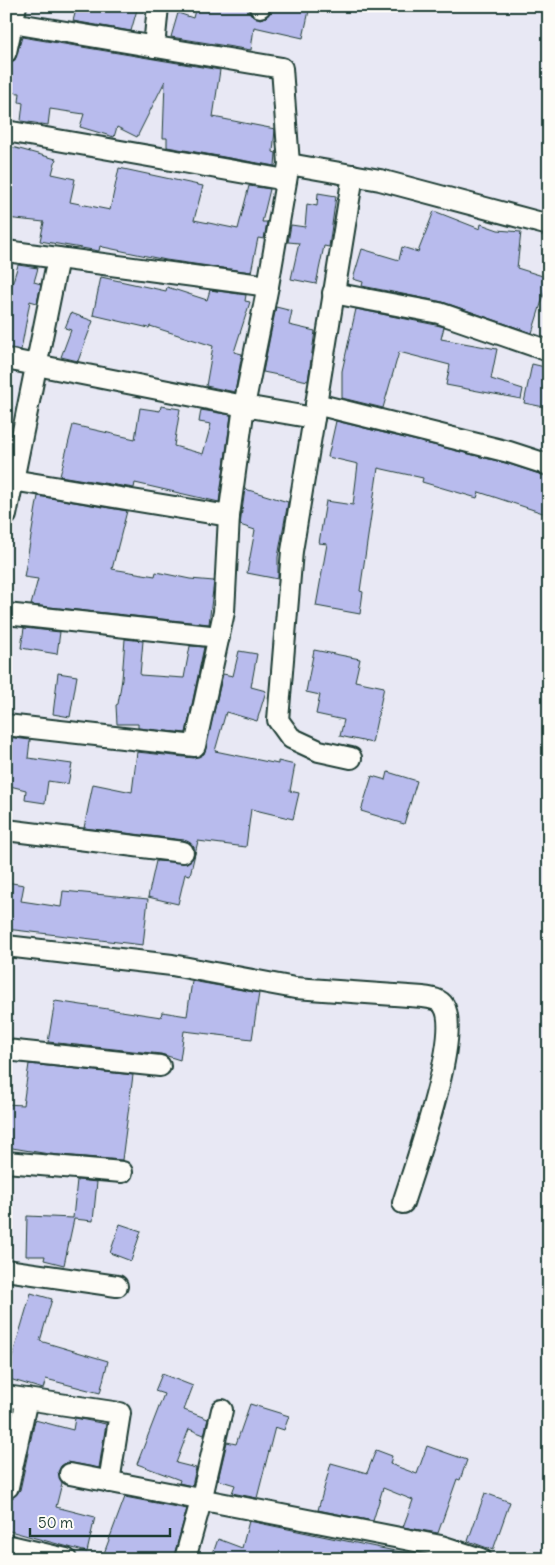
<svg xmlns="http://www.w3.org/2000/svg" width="555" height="1565" viewBox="0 0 555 1565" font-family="Delius,sans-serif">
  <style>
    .building { fill: #b8bbed; stroke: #1f3d34 }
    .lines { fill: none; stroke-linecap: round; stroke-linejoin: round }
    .street-casing { stroke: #1f3d34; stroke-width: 24 }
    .street { stroke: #fdfcf7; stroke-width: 20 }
  </style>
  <rect width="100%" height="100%" fill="#e8e8f4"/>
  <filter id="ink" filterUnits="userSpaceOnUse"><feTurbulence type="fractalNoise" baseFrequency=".02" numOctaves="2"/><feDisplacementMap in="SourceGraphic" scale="10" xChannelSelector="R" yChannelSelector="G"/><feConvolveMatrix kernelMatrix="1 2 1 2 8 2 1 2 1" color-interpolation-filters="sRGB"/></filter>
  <g filter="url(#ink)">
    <g class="building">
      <path d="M77 6H138L131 31 73 21Z"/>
      <path d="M196 6H248L250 13 260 19 266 17 271 9 277 10 278 6H310L303 38 254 27 251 50 171 37 178 13 193 18Z"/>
      <path d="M22 37 220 70 213 117 275 129 273 152 276 153 275 166 167 147V138H163L165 81 137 137 117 127 114 137 80 127 84 114 50 109 48 125 21 121 23 103 19 102 20 93 6 92V64L15 60Z"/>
      <path d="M12 147 56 159 52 174 75 179 70 202 110 210 119 168 203 186 194 220 238 229 249 186 270 189 262 222H267L264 239 258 238 251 272 166 260 103 247 100 246 99 251 40 241 44 222 6 218V164Z"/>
      <path d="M318 193 336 196 329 247 324 246 316 284 291 279 299 243 288 242 291 225 305 227 307 204 317 206Z"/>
      <path d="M434 211 480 229 481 224 498 230 521 232 517 268 549 278 532 333 443 302 362 286 363 282 353 279 362 249 399 260 402 247 418 252Z"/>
      <path d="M18 265 38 268 34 282 41 284 37 303 30 301 21 350 6 347V304Z"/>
      <path d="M101 277 166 291 167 287 207 300 210 290 246 295 245 301 250 302 234 352 242 354 235 392 206 386 213 346 150 326 149 328 93 315Z"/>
      <path d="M276 307 292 311 289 325 315 331 308 381 263 372Z"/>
      <path d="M356 309 436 325 444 327 441 339 497 349 491 379 523 389 521 399 446 385 450 365 399 352 383 408 342 398V371Z"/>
      <path d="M71 313 93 321 78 361 61 357 71 330 65 328Z"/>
      <path d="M532 364 549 368V408L524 403Z"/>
      <path d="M161 406 180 409 174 446 203 454 211 424 199 422 201 410 231 415 219 502 135 483 134 488 60 476 73 425 135 439 140 408 160 411Z"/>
      <path d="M336 421 506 463 549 477V515L479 492 477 498 422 482 423 478 378 468 360 591 363 592 360 614 316 606 327 544 319 543 326 501 353 505 358 464 328 457Z"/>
      <path d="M245 489 288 502 278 557V579L247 573 255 530 240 525Z"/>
      <path d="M38 496 127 511 112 569 155 576 156 572 190 579 214 581 209 624 31 605 38 579 24 577Z"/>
      <path d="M24 628 60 632 57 654 21 648Z"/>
      <path d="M125 639 143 641 140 675 184 678 190 646 204 647 186 733 138 728V724H117L116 705 118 704 122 679Z"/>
      <path d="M314 650 360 659 355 681 384 687 372 743 340 736 344 720 316 714 320 695 306 692Z"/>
      <path d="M239 651 257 654 251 687 266 691 257 721 226 712 215 751 278 764V761L295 765 290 791 299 793 293 819 251 809 246 847 198 841 190 875 185 874 178 904 148 897 156 861 187 863 195 854 194 847 184 840 84 828 93 784 132 792 137 752 194 758 204 754 223 674 233 676Z"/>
      <path d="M58 673 77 676 70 717 53 714Z"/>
      <path d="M7 737 30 740 28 758 72 764 68 784 48 781 45 803 25 800 26 790 6 785Z"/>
      <path d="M388 772 417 781 404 824 361 811 372 776 386 780Z"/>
      <path d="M6 882 24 885 21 901 61 907 63 891 148 899 143 945 6 929Z"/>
      <path d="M192 981 259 993 252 1039 184 1031 180 1060 161 1054 48 1042 55 1001 161 1017 162 1012 187 1016Z"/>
      <path d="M29 1064 133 1075 122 1160 49 1154 6 1147V1104L23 1105Z"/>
      <path d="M77 1180 97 1182 93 1221 74 1219 64 1265 44 1260 45 1256H26L27 1216 73 1218Z"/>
      <path d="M120 1224 141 1231 131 1261 110 1253Z"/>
      <path d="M31 1293 52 1299 40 1341 108 1361 100 1393 46 1379 43 1389 6 1378Z"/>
      <path d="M162 1374 193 1386 184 1410 208 1419 204 1435 189 1429 176 1463 196 1468 192 1486 179 1483 180 1480 137 1464 164 1394 155 1391Z"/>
      <path d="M250 1404 289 1416 284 1430 275 1427 257 1498 232 1493 235 1485 218 1480 227 1442 236 1444Z"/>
      <path d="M75 1418 106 1424 99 1468 67 1462 61 1466 58 1472 62 1483 56 1507 95 1517 87 1552 6 1530V1499L15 1496 20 1490 35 1420 73 1430Z"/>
      <path d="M427 1446 467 1460 460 1480 457 1479 438 1533 403 1527 413 1500 383 1488 373 1521 318 1510 331 1463 367 1473 376 1450 392 1456 390 1464 417 1474Z"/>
      <path d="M485 1493 510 1502 493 1550 468 1541Z"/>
      <path d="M125 1497 187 1509 173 1559H113L103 1556Z"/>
      <path d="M249 1521 395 1551 429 1556 428 1559H211L218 1539 242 1548Z"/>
    </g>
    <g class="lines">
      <g class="street-casing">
        <g id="street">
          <path d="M260 6V7"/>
          <path d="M12 23 282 68 289 164"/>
          <path d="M154 47 158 6"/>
          <path d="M6 52 16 6"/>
          <path d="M6 131 286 180"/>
          <path d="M353 175 316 404 509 452 549 465"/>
          <path d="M6 251 268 286 289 164 380 180 549 225"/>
          <path d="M333 293 439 313 549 351"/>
          <path d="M6 359 244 406 268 286"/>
          <path d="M316 406 292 551 278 720 291 738 319 751 351 758"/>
          <path d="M6 479 229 516 244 406 314 418"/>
          <path d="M6 515 58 258"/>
          <path d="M6 614 219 637"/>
          <path d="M6 725 195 746 224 612 229 516"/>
          <path d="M6 830 183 852"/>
          <path d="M6 946 172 965 295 988 423 997C431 998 440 999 444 1006 462 1035 414 1168 403 1203"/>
          <path d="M6 1050 160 1066"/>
          <path d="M6 1162 122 1172"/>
          <path d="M6 1270 117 1286"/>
          <path d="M6 1396 120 1413 109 1482"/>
          <path d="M70 1474 441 1546 481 1559"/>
          <path d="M8 1487 27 1399"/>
          <path d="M6 1545 66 1559"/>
          <path d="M185 1559 201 1501 222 1410"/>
        </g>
      </g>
      <use href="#street" class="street"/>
    </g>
  </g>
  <rect width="555" height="1565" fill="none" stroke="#fdfcf7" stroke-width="25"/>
  <rect x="12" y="12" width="530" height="1540" fill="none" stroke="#1f3d34" stroke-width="2" filter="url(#ink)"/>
  <path d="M30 1528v8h140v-8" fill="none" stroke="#1f3d34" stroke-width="2.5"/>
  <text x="38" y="1528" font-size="15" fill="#1f3d34" stroke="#fdfcf7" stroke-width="4" paint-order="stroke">50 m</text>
</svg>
